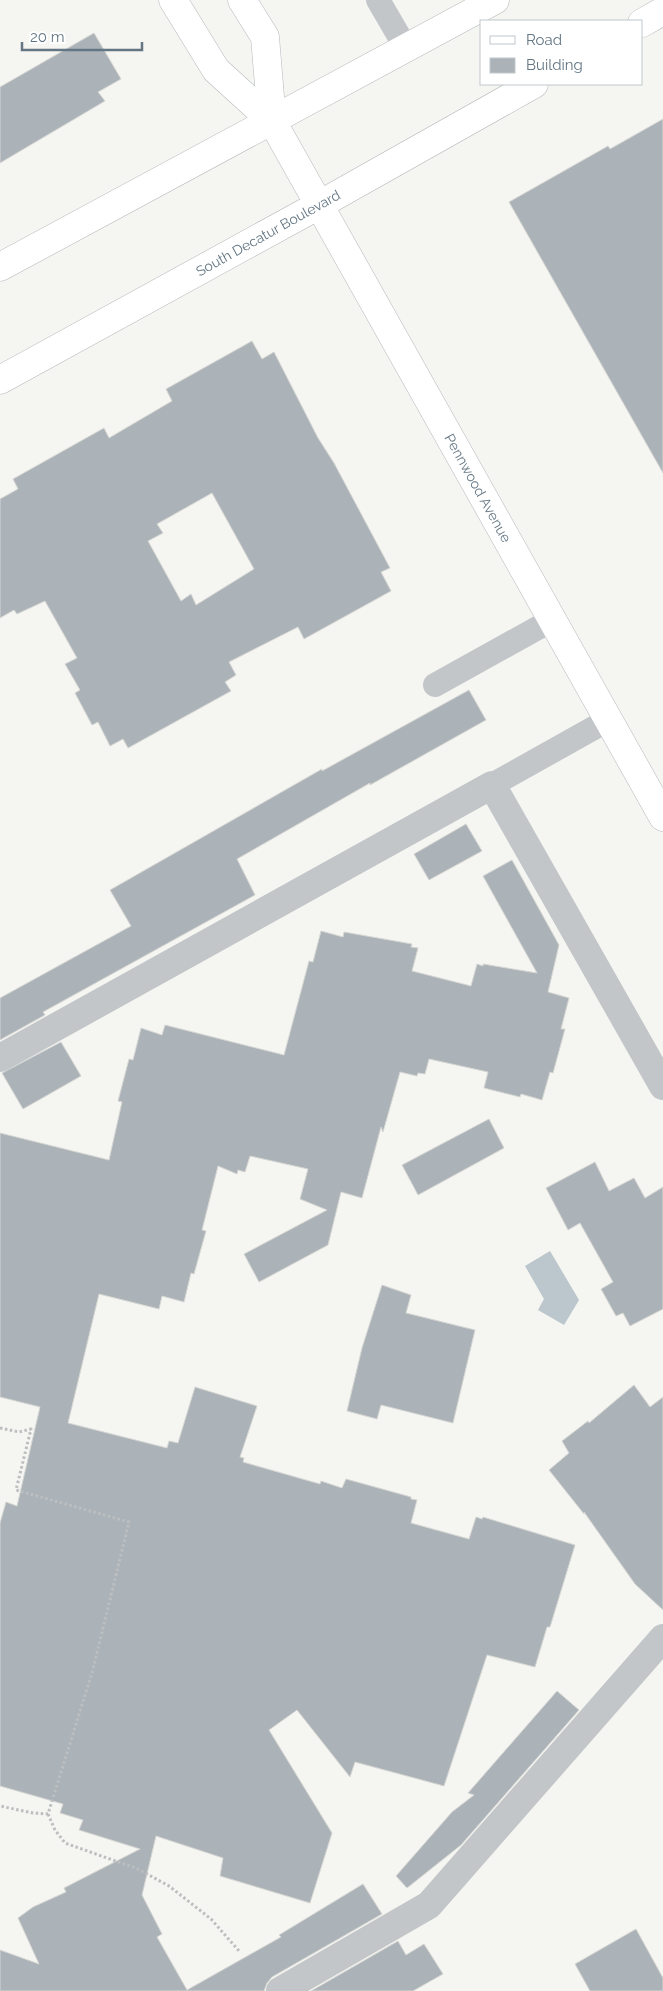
<svg xmlns="http://www.w3.org/2000/svg" width="663" height="1991" viewBox="0 0 663 1991" font-family="Raleway,sans-serif">
  <style>
    .water { fill: #bbc7cc }
    .building { fill: #abb3b8; stroke: #d6d6d3; fill-rule: evenodd }
    .lines { fill: none; stroke-linecap: round; stroke-linejoin: round }
    .secondary-casing { stroke: #b4babe; stroke-width: 29 }
    .primary-casing { stroke: #b3b8bb; stroke-width: 29 }
    .path { stroke: #bcbec0; stroke-width: 3; stroke-dasharray: 2.5 2.5; stroke-linecap: butt }
    .lane { stroke: #c2c6c9; stroke-width: 24 }
    .street { stroke: #c2c6c9; stroke-width: 28 }
    .secondary { stroke: #fff; stroke-width: 28 }
    .primary { stroke: #fff; stroke-width: 28 }
    .labels { text-anchor: middle; dominant-baseline: central; stroke-width: 5; stroke-linejoin: round; paint-order: stroke }
    .street-label { font-size: 14px; fill: #637683; stroke: #fff }
  </style>
  <rect width="100%" height="100%" fill="#f5f5f1"/>
  <path class="water" d="M550 1251 579 1300 564 1325 538 1310 544 1299 525 1266Z"/>
  <g class="building">
    <path d="M94 33 121 79 98 92 105 101 0 163V87Z"/>
    <path d="M663 119V473L509 202 608 146 610 149Z"/>
    <path d="M252 341 262 359 274 352 318 438 334 463 390 568 381 572 391 591 304 639 298 627 229 662 236 675 225 682 231 691 128 748 123 739 110 746 98 722 92 725 75 693 80 690 65 664 77 658 45 601 17 614 14 610 0 618V499L18 489 13 479 104 428 109 438 172 401 166 389ZM212 493 254 569 196 605 191 594 181 601 148 541 163 533 157 524Z"/>
    <path d="M469 690 486 720 370 785V783L237 859 255 895 43 1012 45 1015 0 1040V998L131 926 110 890 322 769V771Z"/>
    <path d="M466 824 482 851 429 880 414 854Z"/>
    <path d="M512 860 559 945 548 992 569 998 561 1029H565L553 1073 550 1072 542 1100 521 1094 520 1097 484 1088 488 1072 429 1059 425 1074 418 1073 417 1076 400 1072 383 1132 381 1127 362 1198 341 1192 328 1245 259 1282 244 1254 327 1210 300 1199 308 1169 250 1156 245 1172 238 1170 237 1174 218 1166 202 1230 206 1231 194 1274 191 1273 184 1302 162 1296 159 1309 99 1294 68 1423 167 1448 169 1441 178 1443 195 1387 257 1406 240 1457 244 1458 243 1462 320 1484 321 1481 342 1488 346 1479 411 1497V1499L417 1500 411 1523 469 1539 476 1517 482 1519 483 1517 575 1545 550 1627H547L535 1667 487 1655 444 1786 355 1762 350 1777 297 1710 269 1730 332 1833 310 1903 220 1876 223 1858 156 1836 142 1895 162 1934 157 1937 187 1990 281 1937 279 1935 363 1884 382 1914 272 1977 267 1983 264 1991H0V1950L39 1964 18 1918 33 1907 66 1892 64 1888 140 1849 79 1830 83 1820 60 1813 63 1804 0 1786V1523L6 1502 17 1506 40 1407 0 1397V1133L109 1160 122 1102 118 1101 129 1059 133 1060 141 1028 162 1035 165 1025 284 1055 309 961 313 962 321 931 343 937 344 932 412 944 411 947 418 948 412 971 471 986 477 964 483 966V964L537 973 483 876Z"/>
    <path d="M61 1042 81 1076 23 1109 2 1073Z"/>
    <path d="M489 1119 504 1148 418 1195 402 1165Z"/>
    <path d="M595 1162 609 1191 634 1178 645 1198 663 1187V1309L630 1326 623 1313 616 1316 601 1289 613 1282 580 1223 568 1230 546 1188Z"/>
    <path d="M382 1285 411 1295 406 1313 475 1330 453 1423 381 1405 377 1419 347 1411 362 1348Z"/>
    <path d="M634 1385 650 1407 663 1397V1610L635 1584 584 1512V1514L549 1470 569 1453 562 1441 588 1421 589 1423Z"/>
    <path d="M557 1691 579 1710 461 1845 407 1888 396 1876 452 1812 474 1795 468 1793Z"/>
    <path d="M636 1929 663 1978V1991H590L575 1964Z"/>
    <path d="M398 1941 406 1955 424 1944 443 1974 413 1991H311Z"/>
  </g>
  <g class="lines">
    <g class="secondary-casing">
      <g id="secondary">
        <path d="M173 0 216 70 272 121 663 817"/>
        <path d="M242 0 265 37 272 121"/>
      </g>
    </g>
    <g class="primary-casing">
      <g id="primary">
        <path d="M642 23 663 11"/>
        <path d="M0 267 495 0"/>
        <path d="M0 380 319 205 534 84"/>
      </g>
    </g>
    <g class="path">
      <path d="M0 1428 19 1432 31 1429 16 1490 129 1522 92 1673 48 1814 33 1813 0 1806"/>
      <path d="M48 1814 55 1830 65 1843 138 1869 169 1886 211 1919 240 1952"/>
    </g>
    <g class="lane">
      <path d="M378 0 406 48"/>
      <path d="M435 685 552 620"/>
      <path d="M492 785 608 720"/>
    </g>
    <g class="street">
      <path d="M0 1058 492 785 663 1086"/>
      <path d="M280 1991 429 1905 663 1638"/>
    </g>
    <use href="#secondary" class="secondary"/>
    <use href="#primary" class="primary"/>
  </g>
  <g class="labels">
    <g class="street-label">
      <text transform="translate(268 233) rotate(-29)">South Decatur Boulevard</text>
      <text transform="translate(478 488) rotate(61)">Pennwood Avenue</text>
    </g>
  </g>
  <rect x="480" y="20" width="162" height="65" fill="#ffffff" stroke="#c1c8cd"/>
  <rect x="490" y="36" width="25" height="8" fill="#ffffff" stroke="#c1c8cd"/>
  <text x="526" y="45" font-size="15" fill="#637683">Road</text>
  <rect x="490" y="58" width="25" height="15" fill="#abb3b8" stroke="#c1c8cd"/>
  <text x="526" y="70" font-size="15" fill="#637683">Building</text>
  <path d="M22 42v8h120v-8" fill="none" stroke="#637683" stroke-width="2.5"/>
  <text x="30" y="42" font-size="15" fill="#637683" stroke="#ffffff" stroke-width="4" paint-order="stroke">20 m</text>
</svg>
